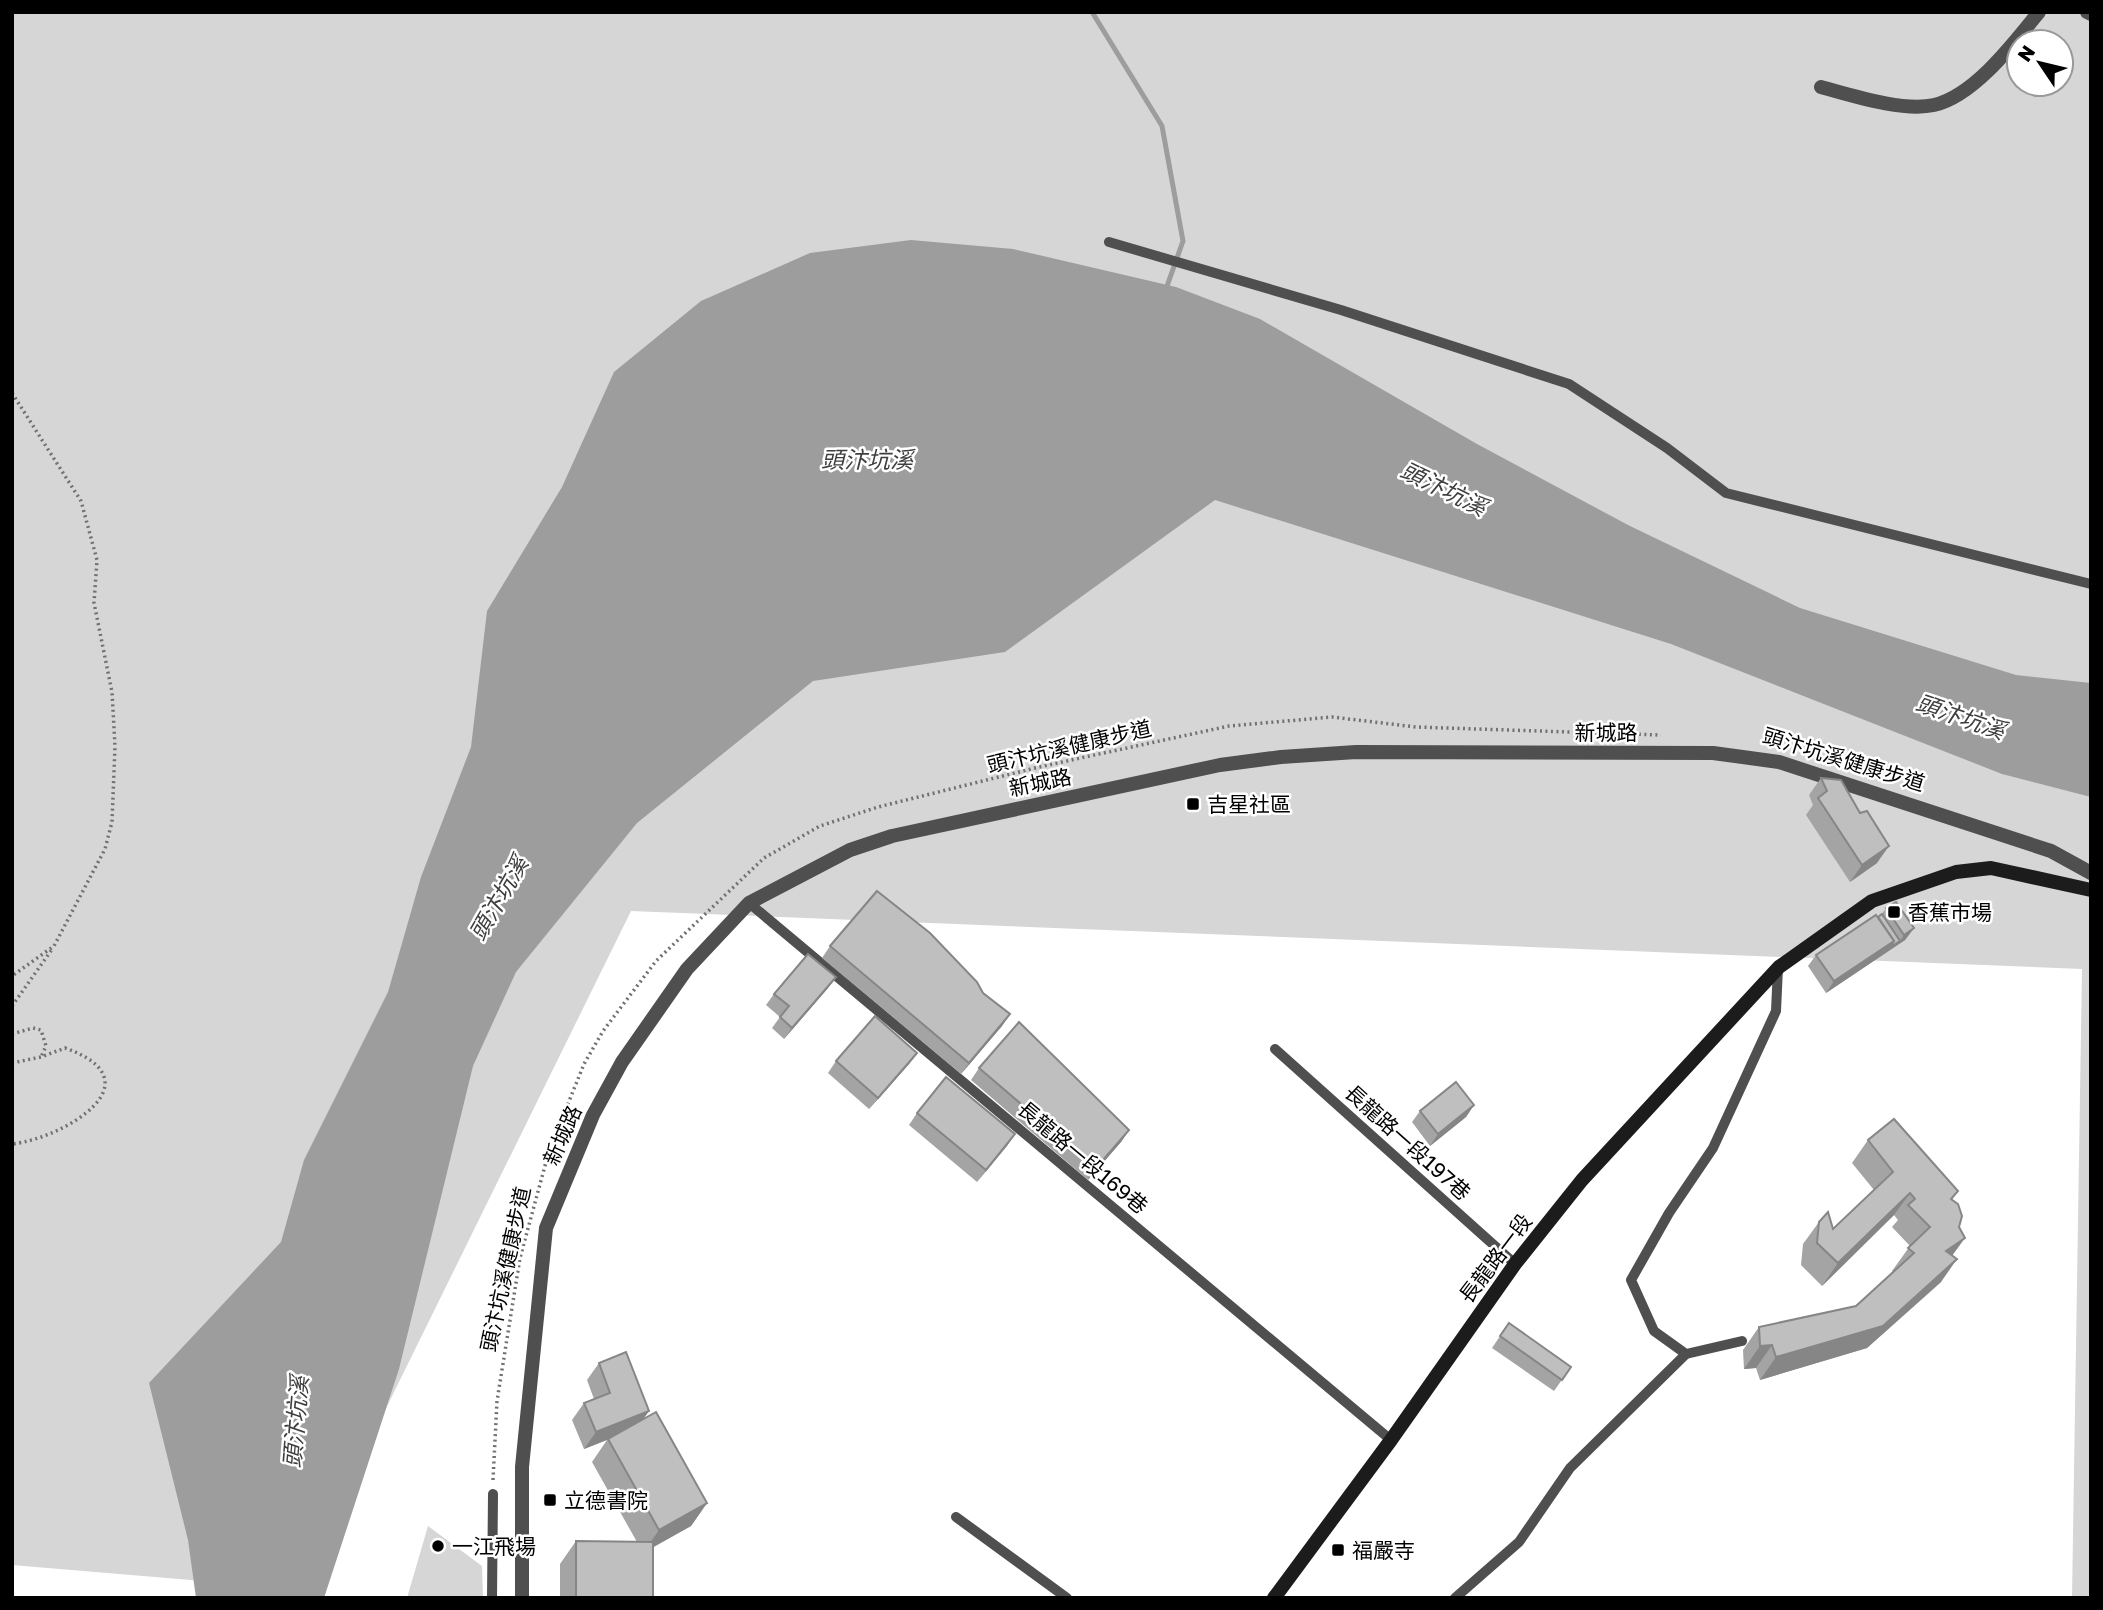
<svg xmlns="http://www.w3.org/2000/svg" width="2103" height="1610" viewBox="0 0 2103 1610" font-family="'Golos Text','Noto Sans TC',sans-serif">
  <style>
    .green { fill: #d6d6d6; fill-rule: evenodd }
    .water { fill: #9d9d9d }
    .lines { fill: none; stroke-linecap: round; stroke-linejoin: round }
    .stream { stroke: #9d9d9d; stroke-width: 5 }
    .path { stroke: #717171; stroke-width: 3.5; stroke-dasharray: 2 3.5; stroke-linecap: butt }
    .service { stroke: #4f4f4f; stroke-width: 10 }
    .minor { stroke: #4f4f4f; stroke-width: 14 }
    .secondary { stroke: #1c1c1c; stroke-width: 14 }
    .wall { fill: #a4a4a4 }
    .shaded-wall { fill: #868686 }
    .building { fill: #bfbfbf; stroke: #868686; stroke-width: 2 }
    .poi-dot { fill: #000; stroke: #fff; stroke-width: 2.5 }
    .labels { text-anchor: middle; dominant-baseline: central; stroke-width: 5; stroke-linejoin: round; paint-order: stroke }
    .street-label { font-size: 21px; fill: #000; stroke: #fff }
    .poi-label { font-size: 21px; fill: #000; stroke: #fff; text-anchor: start }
    .water-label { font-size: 23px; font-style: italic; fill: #3e3e3e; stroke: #fff }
  </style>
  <rect width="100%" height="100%" fill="#fff"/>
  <g class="green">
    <path d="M12 12H2091V1598H2072L2082 969 631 911 297 1589 12 1565ZM2019 42H2061V84H2019Z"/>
    <path d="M428 1526 482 1566 483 1598H407Z"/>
  </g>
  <path class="water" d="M911 240 1013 249 1176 287 1260 319 1477 444 1628 525 1800 608 2016 675 2091 683V797L2002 774 1671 644 1215 500 1005 652 813 681 637 823 516 972 473 1066 399 1369 324 1598H196L188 1540 149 1383 281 1242 304 1160 388 992 421 877 471 747 487 611 562 487 614 372 701 301 810 253Z"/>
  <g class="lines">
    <path class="stream" d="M1092 12 1162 126 1183 241 1166 289"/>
    <g class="path">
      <path d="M12 393 81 501 97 560 94 603 112 692 115 746 112 822 105 849 54 946 12 976"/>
      <path d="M12 1006 53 948"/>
      <path d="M12 1034 33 1028 41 1030 46 1046 41 1057"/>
      <path d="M12 1063 41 1057 65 1048C159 1081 65 1138 12 1144"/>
      <path d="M493 1480 497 1401 520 1258 549 1151 584 1064 603 1031 656 961 764 858 820 826 878 807 1039 767 1229 726 1332 717 1416 727 1661 735"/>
    </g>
    <g class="service">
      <path d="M1109 242 1341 310 1569 384 1667 448 1726 493 2091 584"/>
      <path d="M749 903 1391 1440"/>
      <path d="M1275 1049 1515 1264"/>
      <path d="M1742 1341 1686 1354 1654 1331 1631 1280 1669 1213 1713 1148 1776 1011 1778 967"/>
      <path d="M956 1517 1067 1598"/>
      <path d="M492 1598 493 1494"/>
      <path d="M1455 1598 1519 1542 1570 1468 1686 1354"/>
    </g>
    <g class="minor">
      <path d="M2087 12 2091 14"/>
      <path d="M1821 87C1851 95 1903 112 1934 105 1974 96 2014 43 2039 12"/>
      <path d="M522 1598V1467L546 1228 593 1115 622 1062 687 969 749 903 850 850 892 836 1220 765 1281 757 1356 752 1713 753 1779 762 2051 851 2091 873"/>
    </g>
    <path class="secondary" d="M1274 1598 1391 1440 1515 1264 1582 1180 1779 967 1872 901 1956 872 1991 868 2091 890"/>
  </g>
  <g class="wall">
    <path d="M1821 778 1877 863 1850 882 1806 815 1813 805 1809 795Z"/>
    <path d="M1886 908 1914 928 1905 940 1826 993 1808 966 1816 955 1882 914Z"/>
    <path d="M830 946 983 993 1010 1014 1002 1026 961 1074 822 958Z"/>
    <path d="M828 988 784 1039 772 1028 780 1017 766 1005 774 994Z"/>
    <path d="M917 1053 909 1064 869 1109 828 1073 836 1061Z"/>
    <path d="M979 1068 1129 1130 1121 1142 1088 1180 971 1080Z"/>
    <path d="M1474 1105 1466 1117 1430 1146 1412 1122 1420 1111Z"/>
    <path d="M917 1113 1015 1134 977 1182 909 1125Z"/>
    <path d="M1868 1140 1958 1191 1952 1199V1256L1941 1282 1867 1348 1760 1380 1756 1368 1744 1369 1743 1350 1759 1327 1856 1306 1893 1272 1892 1271 1910 1246 1892 1227 1898 1220 1894 1215 1822 1286 1801 1265 1803 1244 1819 1222 1833 1229 1874 1190 1852 1163Z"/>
    <path d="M1509 1323 1571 1367 1554 1391 1492 1348Z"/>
    <path d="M599 1363 649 1411 643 1419 707 1503 691 1526 653 1547V1598H560V1564L576 1541 637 1542 592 1462 607 1440 584 1449 572 1420 584 1403 594 1399 587 1380Z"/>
  </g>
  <g class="shaded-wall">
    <path d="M1889 846 1877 863 1850 882 1862 865Z"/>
    <path d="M1914 928 1905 940 1826 993 1834 981 1894 941H1900L1904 935Z"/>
    <path d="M836 977 828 988 784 1039 792 1028Z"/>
    <path d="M1010 1014 1002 1026 961 1074 969 1063Z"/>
    <path d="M917 1053 909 1064 869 1109 878 1098Z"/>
    <path d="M1474 1105 1466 1117 1430 1146 1438 1134Z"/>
    <path d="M1129 1130 1121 1142 1088 1180 1096 1168Z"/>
    <path d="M1015 1134 1007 1146 977 1182 986 1170Z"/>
    <path d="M1910 1193 1894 1215 1822 1286 1838 1263Z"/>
    <path d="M1965 1238 1949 1260 1946 1251Z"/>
    <path d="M1957 1259 1941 1282 1867 1348 1760 1380 1776 1357Z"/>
    <path d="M1772 1345 1756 1368 1744 1369 1760 1346Z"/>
    <path d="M649 1411 637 1428 584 1449 596 1432Z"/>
    <path d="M707 1503 691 1526 643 1553 659 1530Z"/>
  </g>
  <g class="building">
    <path d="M1821 778 1841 780 1860 813 1867 811 1889 846 1862 865 1818 798 1827 791Z"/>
    <path d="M877 891 930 933 977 982 983 993 1010 1014 969 1063 830 946Z"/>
    <path d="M1896 902 1914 928 1904 935 1886 908Z"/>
    <path d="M1882 914 1900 941 1890 947 1894 941 1878 917Z"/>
    <path d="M1876 915 1894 941 1834 981 1816 955Z"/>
    <path d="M808 954 836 977 792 1028 780 1017 789 1006 774 994Z"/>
    <path d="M875 1016 917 1053 878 1098 836 1061Z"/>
    <path d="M1019 1022 1129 1130 1096 1168 979 1068Z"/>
    <path d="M946 1077 1015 1134 986 1170 917 1113Z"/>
    <path d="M1456 1082 1474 1105 1438 1134 1420 1111Z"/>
    <path d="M1894 1119 1958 1191 1951 1199 1958 1204 1962 1216 1959 1227 1965 1238 1946 1251 1957 1259 1883 1326 1776 1357 1772 1345 1760 1346 1759 1327 1856 1306 1914 1253 1908 1248 1930 1227 1908 1205 1915 1199 1910 1193 1838 1263 1817 1243 1819 1222 1828 1212 1833 1229 1893 1172 1868 1140Z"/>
    <path d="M1509 1323 1571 1367 1562 1380 1500 1336Z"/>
    <path d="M626 1352 649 1411 596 1432 584 1403 610 1393 599 1363Z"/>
    <path d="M656 1412 707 1503 659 1530 608 1439Z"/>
    <path d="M576 1541 653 1542V1598H576Z"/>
  </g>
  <g class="poi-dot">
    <rect x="1186" y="797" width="14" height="14" rx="3.5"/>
    <rect x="1887" y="905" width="14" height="14" rx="3.5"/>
    <rect x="543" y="1493" width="14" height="14" rx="3.5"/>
    <circle cx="438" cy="1546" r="7"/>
    <rect x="1331" y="1543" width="14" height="14" rx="3.5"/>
  </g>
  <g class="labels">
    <g class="street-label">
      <text x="1606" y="732">新城路</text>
      <text transform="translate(1069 746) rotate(-13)">頭汴坑溪健康步道</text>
      <text transform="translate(1844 759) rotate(17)">頭汴坑溪健康步道</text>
      <text transform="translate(1040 782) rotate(-12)">新城路</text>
      <text transform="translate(562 1135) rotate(-66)">新城路</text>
      <text transform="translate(1408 1142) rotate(42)">長龍路一段197巷</text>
      <text transform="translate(1083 1157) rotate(40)">長龍路一段169巷</text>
      <text transform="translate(1495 1258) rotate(-53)">長龍路一段</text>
      <text transform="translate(505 1269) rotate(-78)">頭汴坑溪健康步道</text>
    </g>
    <g class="poi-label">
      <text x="1207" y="804">吉星社區</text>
      <text x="1908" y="912">香蕉市場</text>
      <text x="564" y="1500">立德書院</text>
      <text x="452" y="1546">一江飛場</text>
      <text x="1352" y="1550">福嚴寺</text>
    </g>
    <g class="water-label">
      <text x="867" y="459">頭汴坑溪</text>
      <text transform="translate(1444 488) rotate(26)">頭汴坑溪</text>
      <text transform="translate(1961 716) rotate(19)">頭汴坑溪</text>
      <text transform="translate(498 898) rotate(-60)">頭汴坑溪</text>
      <text transform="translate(295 1422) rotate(-85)">頭汴坑溪</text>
    </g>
  </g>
  <rect width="2103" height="1610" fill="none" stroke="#000000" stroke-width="28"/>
  <g transform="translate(2040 63) rotate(305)"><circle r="33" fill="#ffffff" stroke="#999999" stroke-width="2"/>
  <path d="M0-5L12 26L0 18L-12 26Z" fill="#000000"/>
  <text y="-10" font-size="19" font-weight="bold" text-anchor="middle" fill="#000000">N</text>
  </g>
</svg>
